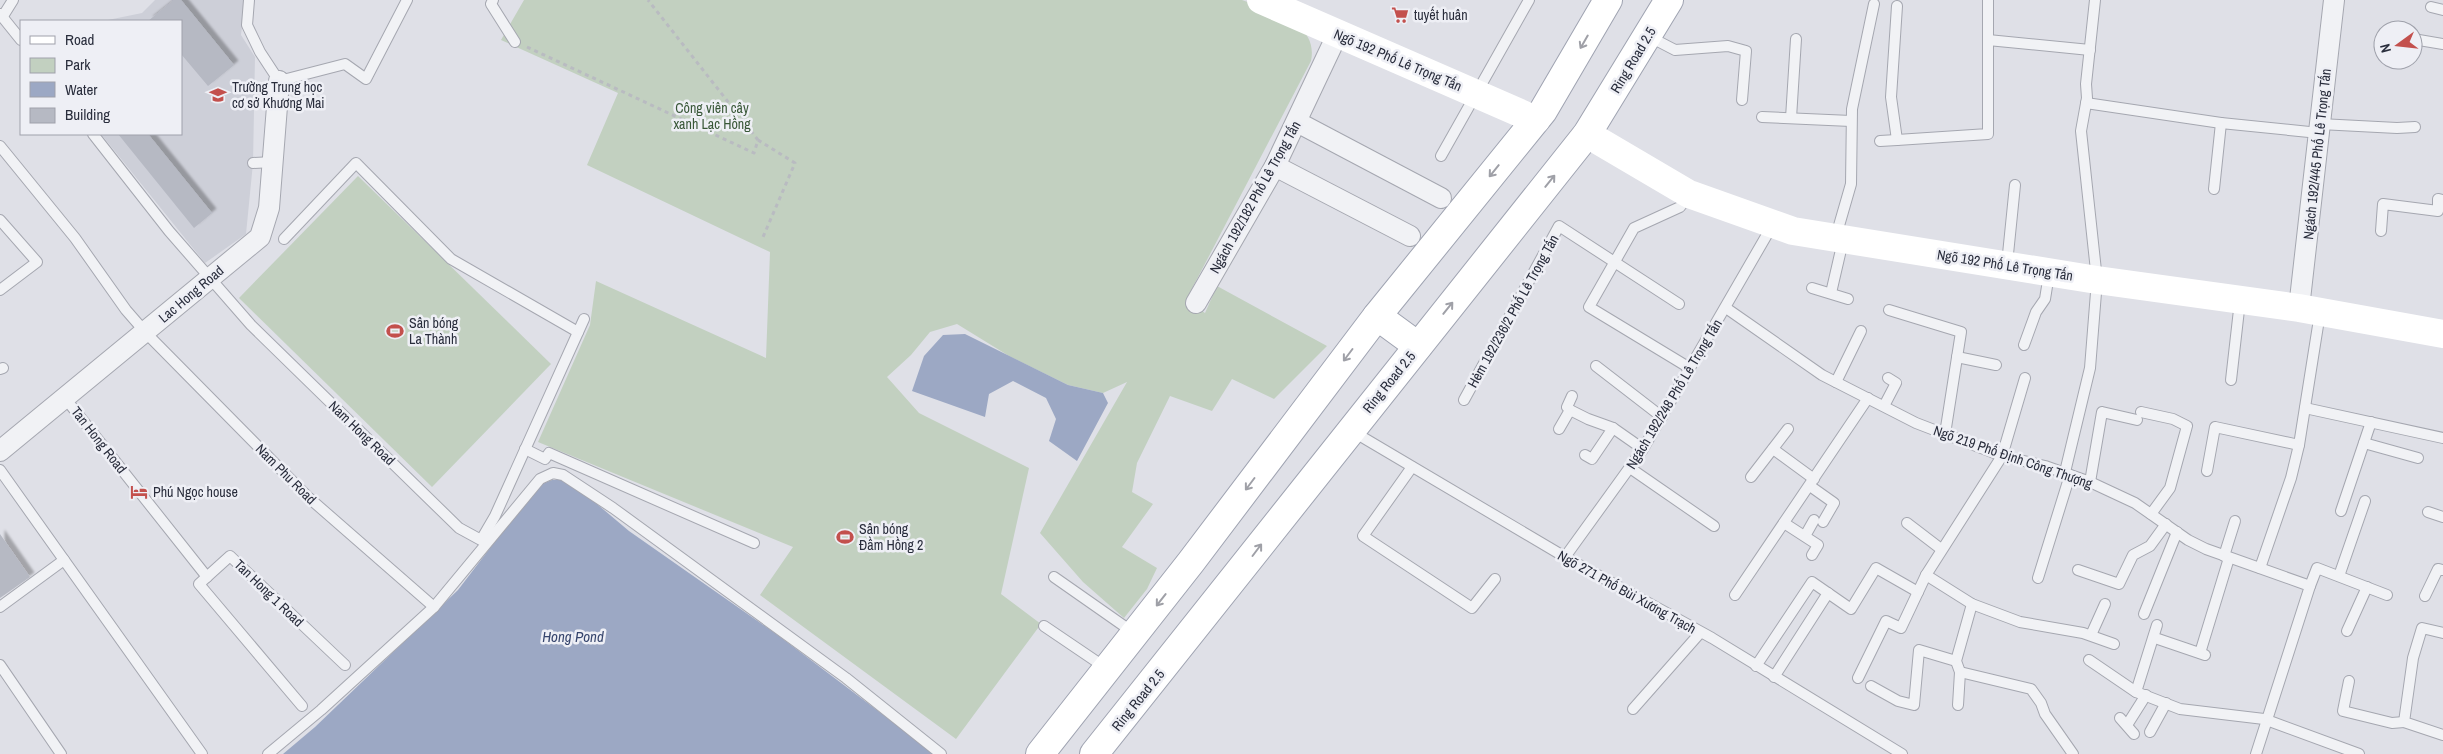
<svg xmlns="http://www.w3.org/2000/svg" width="2443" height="754" viewBox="0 0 2443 754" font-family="'Archivo Narrow',sans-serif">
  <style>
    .built { fill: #cdcfd8 }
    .green { fill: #c2d0c0 }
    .water { fill: #9ca8c4 }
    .building { fill: #b6b9c3; filter: url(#shadow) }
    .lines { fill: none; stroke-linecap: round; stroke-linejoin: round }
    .lane-casing { stroke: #a5a7b0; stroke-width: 12 }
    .street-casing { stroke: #a5a7b0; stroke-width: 22 }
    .primary-casing { stroke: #9fa3b1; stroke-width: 30 }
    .path { stroke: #b9bbc1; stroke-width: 3; stroke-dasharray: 4 4; stroke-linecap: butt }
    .lane { stroke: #f1f2f5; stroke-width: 10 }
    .street { stroke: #f1f2f5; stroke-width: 20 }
    .secondary { stroke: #fff; stroke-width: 28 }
    .primary { stroke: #fff; stroke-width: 28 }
    .oneway { stroke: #9fa0a7 }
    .labels { text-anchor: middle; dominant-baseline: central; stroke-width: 5; stroke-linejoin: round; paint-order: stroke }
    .poi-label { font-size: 14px; fill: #292d3c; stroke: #eeeff5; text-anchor: start }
    .street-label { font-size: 14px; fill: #292d3c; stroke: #eeeff5 }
    .park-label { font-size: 14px; fill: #385737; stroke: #eeeff5 }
    .water-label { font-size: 15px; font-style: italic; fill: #36456d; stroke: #eeeff5 }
  </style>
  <defs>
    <filter id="shadow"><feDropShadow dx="4.5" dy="-4.5" stdDeviation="1" flood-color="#0004"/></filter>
  </defs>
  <rect width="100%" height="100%" fill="#dfe0e7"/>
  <path class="built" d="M155 0H245L241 35 255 57 253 163 246 234 205 263 101 134H181V21H103L142 13Z"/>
  <g class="green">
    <path d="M524 0H1242C1270 11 1319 22 1311 61L1186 300 1205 313 1217 286 1327 346 1274 399 1232 379 1212 411 1170 396 1137 463 1132 492 1153 504 1122 547 1157 568 1147 589 1124 618 1083 582 1040 533 1127 382 1103 393 1068 385 1009 356 957 324 930 332 911 355 887 377 919 413 1029 468 1001 594 1041 624 956 739 760 595 793 547 538 442 590 325 596 281 766 358 770 252 587 165 618 93 501 40Z"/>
    <path d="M358 176 551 364 432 487 239 298Z"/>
  </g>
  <g class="water">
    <path d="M965 334 1068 385 1103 393 1108 403 1077 461 1049 441 1056 419 1046 398 1013 381 989 394 985 417 912 391 924 356 943 335Z"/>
    <path d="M552 480H561L591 499 629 531 779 636 935 754H283L315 727 458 590 530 496 542 484Z"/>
  </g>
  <g class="building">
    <path d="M174 0H181L234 65 208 86 181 54V21H148Z"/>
    <path d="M118 134H148L212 213 194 228Z"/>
    <path d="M0 534 30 577 0 598Z"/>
  </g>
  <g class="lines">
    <g class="lane-casing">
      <g id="lane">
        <path d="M249 0 247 25 260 52 279 81 345 64 366 79 407 0"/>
        <path d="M493 0 491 4 515 42"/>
        <path d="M1897 6 1891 97 1897 140 1988 134V0"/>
        <path d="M2431 7 2443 10"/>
        <path d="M0 14 21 40"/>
        <path d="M3 16 13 0"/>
        <path d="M1648 36 1675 50 1728 46 1746 51 1742 100"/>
        <path d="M2413 39 2443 44"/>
        <path d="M1988 40 2090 50"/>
        <path d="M2086 103 2221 123"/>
        <path d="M1762 117 1851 121"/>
        <path d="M1791 118 1796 39"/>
        <path d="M2320 124 2397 128 2415 127"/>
        <path d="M93 134 169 231 251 325 459 528 481 540 495 516 584 319"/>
        <path d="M1880 141 1897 140"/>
        <path d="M0 146 75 238 126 310 146 333 308 497 434 607"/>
        <path d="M1441 156 1529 0"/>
        <path d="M253 163 273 162"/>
        <path d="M2214 189 2221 123 2319 133"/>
        <path d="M0 220 37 262 0 290"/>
        <path d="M2381 231 2383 204 2438 211V199L2443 200"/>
        <path d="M1836 236 1851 184 1852 109 1874 4"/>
        <path d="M284 239 356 163 451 259 578 332"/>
        <path d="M2007 264 2015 185"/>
        <path d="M1812 288 1848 299"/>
        <path d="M1831 293 1843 241"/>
        <path d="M1726 308 1822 375 1916 423 2002 456 2045 466 2090 482 2135 503 2188 540 2206 549 2310 586 2256 754"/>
        <path d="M1889 310 1961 332 1945 434"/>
        <path d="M2024 345 2036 312 2045 299 2049 274"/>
        <path d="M1957 357 1996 365"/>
        <path d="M1596 366 1662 417"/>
        <path d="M1688 367 1589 307 1634 228 1680 207 1689 195"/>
        <path d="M0 369 3 368"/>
        <path d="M2231 380 2240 301"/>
        <path d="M1836 382 1861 331"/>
        <path d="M65 398 207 577"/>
        <path d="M1464 400 1559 226 1679 304"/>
        <path d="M1884 406 1896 383 1888 378"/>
        <path d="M2305 408 2443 438"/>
        <path d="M1570 410 1588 419 1613 428 1643 449"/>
        <path d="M2141 412 2173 419 2187 426 2170 488 2151 514"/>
        <path d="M1559 429 1570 410 1567 407 1572 396"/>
        <path d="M1352 431 1565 557 1712 638 1902 754"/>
        <path d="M2364 443 2418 458"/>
        <path d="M525 449 545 459 549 453 754 543"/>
        <path d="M1773 449 1814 479"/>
        <path d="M1585 455 1592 459 1613 428"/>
        <path d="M1412 467 1363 536 1472 608 1495 579"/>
        <path d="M1630 468 1714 526"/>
        <path d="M0 470 202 754"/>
        <path d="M2207 471 2215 427 2299 445"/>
        <path d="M2065 472 2090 368 2097 280 2081 131 2087 98 2086 84 2095 0"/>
        <path d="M1751 477 1788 429"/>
        <path d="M2090 482 2102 412 2137 420"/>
        <path d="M1810 486 1834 503 1823 522"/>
        <path d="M2341 511 2371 422"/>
        <path d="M2428 512 2443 517"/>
        <path d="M1784 523 1818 545 1812 555"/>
        <path d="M1907 523 1941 549"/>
        <path d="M1805 536 1814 520"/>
        <path d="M2224 556 2235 521"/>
        <path d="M1565 557 1643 449 1772 226"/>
        <path d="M2260 568 2291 478 2299 445 2320 313"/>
        <path d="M2078 570 2119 584 2133 555 2150 546 2166 524"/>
        <path d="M1926 575 1972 604 2020 622 2083 633 2114 644"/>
        <path d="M2339 576 2365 501"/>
        <path d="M1054 577 1134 633"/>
        <path d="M2038 578 2070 475"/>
        <path d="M2310 586 2317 568 2387 595"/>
        <path d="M1735 595 1868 398"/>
        <path d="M2425 596 2438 569 2443 570"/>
        <path d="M0 607 64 560"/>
        <path d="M2144 614 2177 532"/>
        <path d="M1044 626 1106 668"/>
        <path d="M2347 631 2367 587"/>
        <path d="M2443 633 2422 628 2413 658 2404 722 2443 735"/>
        <path d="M2091 635 2105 604"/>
        <path d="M2158 639 2205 655"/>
        <path d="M2200 653 2229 558"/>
        <path d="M2089 660 2136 692 2180 709 2264 719 2359 754"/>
        <path d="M0 665 61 754"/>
        <path d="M1756 666 1812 582 1851 609 1876 568 1918 592"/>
        <path d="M1960 672 2031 689 2041 703 2045 714 2073 754"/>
        <path d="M1774 677 1828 593"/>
        <path d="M1858 678 1886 621 1901 628 1926 575 2002 456 2025 378"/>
        <path d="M2349 681 2343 711 2392 723 2404 722"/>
        <path d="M1871 686 1898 701 1914 705 1919 650 1956 661"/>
        <path d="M2136 692 2157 625"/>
        <path d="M1958 705 1960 672 1956 661 1972 604"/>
        <path d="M302 706 199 584 230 556 345 665"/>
        <path d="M1633 709 1700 633"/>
        <path d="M2120 718 2134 734"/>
        <path d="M2127 725 2146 695"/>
        <path d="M2150 732 2166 703"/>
        <path d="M268 754 321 710 434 607 540 479 553 473 563 475 613 508 846 678 941 754"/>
      </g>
    </g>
    <g class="street-casing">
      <g id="street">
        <path d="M1297 122 1441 198"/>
        <path d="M1275 166 1410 236"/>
        <path d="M1196 303 1275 166 1337 35"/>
        <path d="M2299 308 2334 0"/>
        <path d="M0 451 260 237 269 208 279 81"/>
      </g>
    </g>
    <g class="primary-casing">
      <g id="primary">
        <path d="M1377 316 1418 346"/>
        <path d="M1040 754 1191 562 1377 316 1543 111 1608 0"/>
        <path d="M1094 754 1587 134 1669 0"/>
      </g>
    </g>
    <g class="path">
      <path d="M527 47 754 153 758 140 648 0"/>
      <path d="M758 140 795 163 763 237"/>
    </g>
    <use href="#lane" class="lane"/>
    <use href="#street" class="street"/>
    <g class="secondary">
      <path d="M1261 0 1536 120"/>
      <path d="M1587 134 1689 194 1793 231 2097 280 2299 308 2443 334"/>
    </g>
    <use href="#primary" class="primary"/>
  </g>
  <defs><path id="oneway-shaft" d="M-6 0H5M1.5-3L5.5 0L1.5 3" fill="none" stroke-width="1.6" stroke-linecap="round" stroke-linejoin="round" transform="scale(1.25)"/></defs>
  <g class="oneway">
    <use href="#oneway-shaft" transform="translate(1584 42) rotate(120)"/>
    <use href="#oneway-shaft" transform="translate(1494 171) rotate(129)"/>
    <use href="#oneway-shaft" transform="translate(1550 181) rotate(-51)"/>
    <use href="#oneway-shaft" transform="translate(1448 308) rotate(-51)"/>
    <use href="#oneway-shaft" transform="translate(1348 355) rotate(127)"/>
    <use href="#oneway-shaft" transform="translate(1250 484) rotate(127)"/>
    <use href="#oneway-shaft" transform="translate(1257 550) rotate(-53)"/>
    <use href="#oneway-shaft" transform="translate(1161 600) rotate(128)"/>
  </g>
  <defs>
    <g id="supermarket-bare" transform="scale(1.35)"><path d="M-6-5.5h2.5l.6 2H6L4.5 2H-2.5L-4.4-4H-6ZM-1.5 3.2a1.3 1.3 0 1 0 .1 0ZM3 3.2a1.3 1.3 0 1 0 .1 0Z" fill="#c3504d" stroke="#eeeff5" stroke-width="2.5" paint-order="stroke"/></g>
    <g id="school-bare" transform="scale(1.35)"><path d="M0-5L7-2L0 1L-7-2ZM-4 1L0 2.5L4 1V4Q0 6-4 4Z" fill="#c3504d" stroke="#eeeff5" stroke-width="2.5" paint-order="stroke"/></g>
    <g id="stadium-bare" transform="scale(1.35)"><path d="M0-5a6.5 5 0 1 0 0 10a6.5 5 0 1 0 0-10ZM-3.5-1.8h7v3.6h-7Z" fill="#c3504d" stroke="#eeeff5" stroke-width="2.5" paint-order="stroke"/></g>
    <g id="hotel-bare" transform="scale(1.35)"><path d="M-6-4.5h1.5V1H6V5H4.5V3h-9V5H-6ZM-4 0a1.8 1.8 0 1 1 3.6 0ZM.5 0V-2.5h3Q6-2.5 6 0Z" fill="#c3504d" stroke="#eeeff5" stroke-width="2.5" paint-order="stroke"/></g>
  </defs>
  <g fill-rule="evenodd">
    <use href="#supermarket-bare" x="1400" y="15"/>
    <use href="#school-bare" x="218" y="95"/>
    <use href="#stadium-bare" x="395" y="331"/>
    <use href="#hotel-bare" x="139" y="492"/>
    <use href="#stadium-bare" x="845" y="537"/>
  </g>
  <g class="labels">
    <g class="poi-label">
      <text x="1414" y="15">tuyết huân</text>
      <text x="232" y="87">Trường Trung học<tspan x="232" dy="16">cơ sở Khương Mai</tspan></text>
      <text x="409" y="323">Sân bóng<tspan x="409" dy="16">La Thành</tspan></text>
      <text x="153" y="492">Phú Ngọc house</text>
      <text x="859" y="529">Sân bóng<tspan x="859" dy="16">Đầm Hồng 2</tspan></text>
    </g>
    <g class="street-label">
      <text transform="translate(1398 60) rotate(23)">Ngõ 192 Phố Lê Trọng Tấn</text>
      <text transform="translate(1633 60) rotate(-59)">Ring Road 2.5</text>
      <text transform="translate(2317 154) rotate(-84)">Ngách 192/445 Phố Lê Trọng Tấn</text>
      <text transform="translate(1255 197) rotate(-61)">Ngách 192/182 Phố Lê Trọng Tấn</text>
      <text transform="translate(2005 265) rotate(9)">Ngõ 192 Phố Lê Trọng Tấn</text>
      <text transform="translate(191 294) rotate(-40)">Lac Hong Road</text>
      <text transform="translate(1513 311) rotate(-61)">Hẻm 192/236/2 Phố Lê Trọng Tấn</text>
      <text transform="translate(1389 382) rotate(-51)">Ring Road 2.5</text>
      <text transform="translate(1674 394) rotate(-59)">Ngách 192/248 Phố Lê Trọng Tấn</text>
      <text transform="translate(362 433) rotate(44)">Nam Hong Road</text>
      <text transform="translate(99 440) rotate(52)">Tan Hong Road</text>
      <text transform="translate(2013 457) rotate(19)">Ngõ 219 Phố Định Công Thượng</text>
      <text transform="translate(286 474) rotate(45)">Nam Phu Road</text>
      <text transform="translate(1627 592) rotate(29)">Ngõ 271 Phố Bùi Xương Trạch</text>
      <text transform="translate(269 593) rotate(44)">Tan Hong 1 Road</text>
      <text transform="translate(1138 700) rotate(-51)">Ring Road 2.5</text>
    </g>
    <g class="park-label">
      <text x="712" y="108">Công viên cây<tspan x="712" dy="16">xanh Lạc Hồng</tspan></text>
    </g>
    <g class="water-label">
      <text x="573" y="636">Hong Pond</text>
    </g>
  </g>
  <rect x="20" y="20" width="162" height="115" fill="#eeeff5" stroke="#9fa1ab"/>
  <rect x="30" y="36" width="25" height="8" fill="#ffffff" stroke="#9fa1ab"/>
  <text x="65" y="45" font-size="15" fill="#292d3c">Road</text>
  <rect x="30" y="58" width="25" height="15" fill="#c2d0c0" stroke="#9fa1ab"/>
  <text x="65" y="70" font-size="15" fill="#292d3c">Park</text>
  <rect x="30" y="82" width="25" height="15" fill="#9ca8c4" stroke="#9fa1ab"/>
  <text x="65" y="95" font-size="15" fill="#292d3c">Water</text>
  <rect x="30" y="108" width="25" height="15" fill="#b6b9c3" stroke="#9fa1ab"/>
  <text x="65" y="120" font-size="15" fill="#292d3c">Building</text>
  <g transform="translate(2398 45) rotate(255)"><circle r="24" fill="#eeeff5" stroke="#9fa1ab"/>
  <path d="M0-4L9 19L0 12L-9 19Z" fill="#c3504d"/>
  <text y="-8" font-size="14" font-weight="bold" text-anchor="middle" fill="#292d3c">N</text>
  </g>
</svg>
